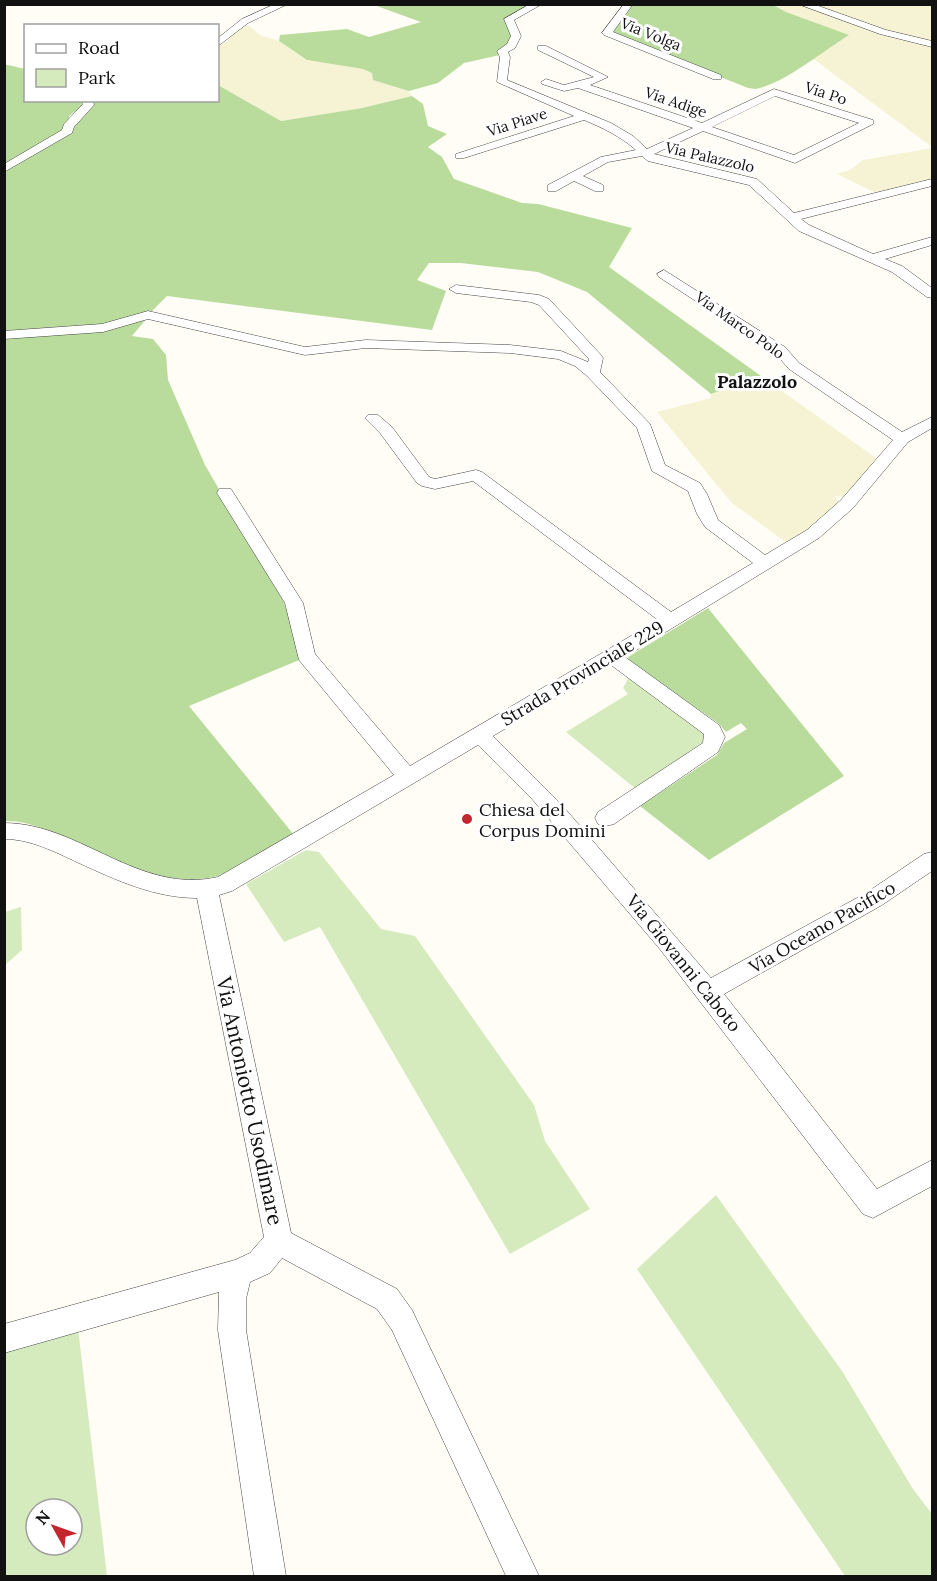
<svg xmlns="http://www.w3.org/2000/svg" width="937" height="1581" viewBox="0 0 937 1581" font-family="Lora,serif">
  <style>
    .farmland { fill: #f6f3d4 }
    .green { fill: #d5ebbd; fill-rule: evenodd }
    .forest { fill: #b9dc9c }
    .lines { fill: none; stroke-linecap: round; stroke-linejoin: round }
    .minor-casing { stroke: #444; stroke-width: 1 }
    .minor { fill: #fff; fill-rule: evenodd }
    .poi-dot { fill: #c4262e; stroke: #fff; stroke-width: 2 }
    .labels { text-anchor: middle; dominant-baseline: central; stroke-width: 6; stroke-linejoin: round; paint-order: stroke }
    .far-street-label { font-size: 15px; fill: #111; stroke: #fff }
    .far-quarter-label { font-size: 18px; font-weight: bold; fill: #111; stroke: #fff }
    .street-label { font-size: 18px; fill: #111; stroke: #fff }
    .poi-label { font-size: 18px; fill: #111; stroke: #fff; text-anchor: start }
    .near-street-label { font-size: 21px; fill: #111; stroke: #fff }
  </style>
  <rect width="100%" height="100%" fill="#fffdf5"/>
  <g class="farmland">
    <path d="M771 5H798L881 33 932 45V147L812 58 848 35 786 12Z"/>
    <path d="M807 5H932V42L910 38 839 15 840 13 837 12H829Z"/>
    <path d="M245 23 260 35 279 41 307 60 363 69 408 90 412 96 362 108 281 121 218 85V45L229 42 227 40Z"/>
    <path d="M932 148V181L878 194 837 174 850 170 863 160Z"/>
    <path d="M761 376 876 458 847 497 835 496 839 505 820 521 787 543 732 503 657 412 711 398V394Z"/>
  </g>
  <g class="green">
    <path d="M630 675 703 731V742L636 789 566 732 628 694 623 688Z"/>
    <path d="M306 850 319 852 381 929 415 936 534 1105 545 1141 590 1209 510 1254 320 927 284 942 246 884Z"/>
    <path d="M21 907 22 950 5 965V912Z"/>
    <path d="M716 1195 842 1371 913 1489 932 1514V1576H845L637 1269Z"/>
    <path d="M78 1328 107 1576H5L4 1352ZM36 1509H72V1545H36Z"/>
  </g>
  <g class="forest">
    <path d="M531 4 508 18 514 37 500 55 464 63 438 83 409 91 373 80 372 73 363 69 307 60 279 41 280 35 347 29 369 37 421 22 374 5Z"/>
    <path d="M771 4 786 12 849 35C823 51 785 83 756 89L748 88 611 33 632 5Z"/>
    <path d="M4 64 25 69 26 100 82 101 85 105 80 112H74L69 116V121L62 129 66 131 4 165Z"/>
    <path d="M218 85 281 121 362 108 412 96 423 104 428 126 447 134 428 147 442 157 454 179 522 203 538 204 632 228 609 267 761 376 711 394 587 292 538 272 461 263H429L417 280 446 291 432 330 167 296 151 312 106 324 5 333V172L73 131 70 128C78 119 92 113 92 101L218 100Z"/>
    <path d="M148 317 132 336 153 339 166 355 168 380 205 465 283 600 304 658 189 706 294 835C275 847 255 861 235 870 176 896 124 862 70 840 49 831 27 820 5 821V337L59 332Z"/>
    <path d="M708 608 844 776 709 860 640 806 717 755 724 743 747 729 741 723 726 732 718 723 630 662 628 657Z"/>
  </g>
  <g class="lines">
    <g class="minor-casing">
      <g id="minor">
        <path d="M275 4H288L248 23 218 46V38L242 19Z"/>
        <path d="M530 4H542L514 20 521 36 515 48 508 52 510 57 507 80 611 123 633 136 647 149 693 128 578 88 564 91 542 84 541 82 546 79 564 85 594 77 538 50V46H546L608 77 590 85 702 123 774 89 873 120V124L795 163 703 131 654 154 757 179 794 213 932 179V186L801 219 809 225 873 254 932 237V245L885 259 902 266 932 288V298L927 297 892 272 799 231 749 185 648 161 642 156 608 162 583 176 603 185V191H595L574 181 556 191H548V185L601 157 636 150C620 136 603 128 584 120L464 158H456V154L574 116 497 82 500 57 497 51 507 44 511 36 504 19ZM775 96 859 123 794 155 712 127Z"/>
        <path d="M624 4H633L613 32 721 75V79H713L604 35 602 33Z"/>
        <path d="M798 4H813L886 30 932 41V47L880 34Z"/>
        <path d="M82 100H93L94 105 74 127 72 133 4 172V164L62 130 64 124 83 104Z"/>
        <path d="M664 270 785 347 799 363 902 432 932 417V428L908 442 853 508 819 538 625 657 719 725 725 737 718 752 614 824 606 826 598 824 595 818 598 812 703 743 704 734 611 665 493 736 561 804 711 978 866 893 924 854 932 852V871L882 905 724 994 877 1189 932 1160V1186L873 1218 863 1214 659 948 532 799 478 745 232 891 219 895 291 1233 397 1289 412 1310 539 1576H506L392 1330 377 1309 282 1258 270 1273 250 1282 246 1299V1330L286 1576H254L218 1330 219 1292 4 1353V1324L235 1260 250 1253 264 1237 197 898C155 898 116 880 79 863 55 852 31 839 4 839V823C80 823 138 895 218 877L394 775 299 660 285 603 217 493 219 489H231L303 603 315 654 410 766 658 620 473 481 435 489 422 486 417 483 380 433 365 418 368 415H378L392 427 429 477 435 479 476 470 482 472 671 612 753 563 705 527 697 514 688 491 652 471 637 428 587 376 575 366 558 359 510 353 366 348 305 355 148 319 103 332 4 339V331L102 324 148 311 305 347 366 340 510 345 561 351 588 362 589 359 539 305 531 302 456 293 449 289 456 285 539 295 549 299 601 355 603 358 600 372 650 424 665 465 700 483 707 494 718 520 765 555 807 530 841 500 893 440 789 369 775 353 659 277 657 274Z"/>
      </g>
    </g>
    <use href="#minor" class="minor"/>
  </g>
  <circle class="poi-dot" cx="467" cy="819" r="6"/>
  <g class="labels">
    <g class="far-street-label">
      <text transform="translate(651 34) rotate(22)">Via Volga</text>
      <text transform="translate(826 93) rotate(18)">Via Po</text>
      <text transform="translate(676 102) rotate(19)">Via Adige</text>
      <text transform="translate(517 122) rotate(-18)">Via Piave</text>
      <text transform="translate(710 157) rotate(13)">Via Palazzolo</text>
      <text transform="translate(740 325) rotate(35)">Via Marco Polo</text>
    </g>
    <g class="far-quarter-label">
      <text x="757" y="381">Palazzolo</text>
    </g>
    <g class="street-label">
      <text transform="translate(582 673) rotate(-31)">Strada Provinciale 229</text>
      <text transform="translate(822 927) rotate(-30)">Via Oceano Pacifico</text>
      <text transform="translate(684 963) rotate(51)">Via Giovanni Caboto</text>
    </g>
    <g class="poi-label">
      <text x="479" y="809">Chiesa del<tspan x="479" dy="21">Corpus Domini</tspan></text>
    </g>
    <g class="near-street-label">
      <text transform="translate(250 1101) rotate(78)">Via Antoniotto Usodimare</text>
    </g>
  </g>
  <rect width="937" height="1581" fill="none" stroke="#111111" stroke-width="12"/>
  <rect x="24" y="24" width="195" height="78" fill="#ffffff" stroke="#a0a0a0" stroke-width="1.5"/>
  <rect x="36" y="44" width="30" height="9" fill="#ffffff" stroke="#a0a0a0" stroke-width="1.5"/>
  <text x="78" y="54" font-size="18" fill="#111111">Road</text>
  <rect x="36" y="69" width="30" height="18" fill="#d5ebbd" stroke="#a0a0a0" stroke-width="1.5"/>
  <text x="78" y="84" font-size="18" fill="#111111">Park</text>
  <g transform="translate(54 1527) rotate(310)"><circle r="28" fill="#ffffff" stroke="#a0a0a0" stroke-width="1.5"/>
  <path d="M0-4.5L10 22L0 15L-10 22Z" fill="#c4262e"/>
  <text y="-9" font-size="16" font-weight="bold" text-anchor="middle" fill="#111111">N</text>
  </g>
</svg>
